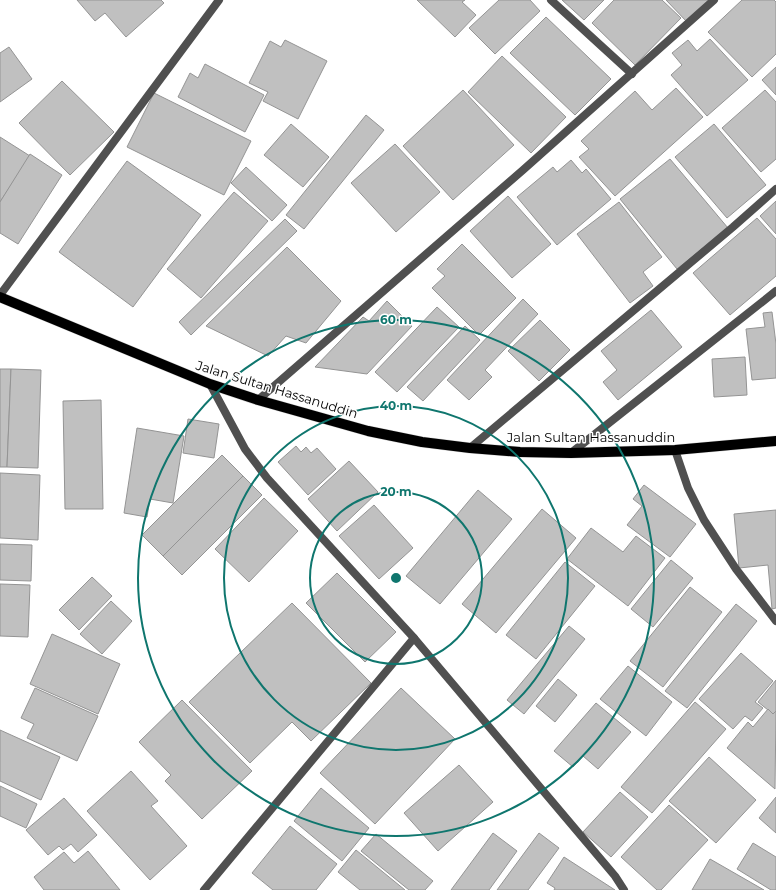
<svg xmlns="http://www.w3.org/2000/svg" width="776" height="890" viewBox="0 0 776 890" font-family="Montserrat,sans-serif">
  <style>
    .building { fill: #c0c0c0; stroke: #949494 }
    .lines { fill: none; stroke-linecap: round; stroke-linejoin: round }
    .primary-casing { stroke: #dbdbdb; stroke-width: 11 }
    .minor { stroke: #505050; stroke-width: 8 }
    .primary { stroke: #000; stroke-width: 10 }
    .ring { fill: none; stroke: #0f766e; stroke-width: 2 }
    .labels { text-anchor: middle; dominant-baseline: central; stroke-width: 3; stroke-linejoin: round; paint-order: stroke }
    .street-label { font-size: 13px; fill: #000; stroke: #fff }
    .centre { fill: #0f766e; stroke: #fff; stroke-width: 2 }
    .ring-label { font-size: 12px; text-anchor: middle; font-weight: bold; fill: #0f766e; stroke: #fff; stroke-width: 3; stroke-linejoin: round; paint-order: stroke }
  </style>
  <rect width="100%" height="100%" fill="#fff"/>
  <g class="building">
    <path d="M77 0H161L164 3 126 37 105 13 95 21Z"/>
    <path d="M417 0H465L462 2 476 15 455 37Z"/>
    <path d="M499 0H530L540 11 495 54 469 28Z"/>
    <path d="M562 0H604L584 20Z"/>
    <path d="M614 0H662L681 18 635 65 592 23Z"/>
    <path d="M666 0H709L687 22Z"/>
    <path d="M742 0H774L776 2V54L752 77 708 32Z"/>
    <path d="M546 17 611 79 575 115 510 53Z"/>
    <path d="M710 39 748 80 707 116 671 75 682 65 672 53 688 40 697 51Z"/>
    <path d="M285 40 327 61 298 119 263 101 268 92 249 83 270 41 281 47Z"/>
    <path d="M9 47 32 79 0 102V53Z"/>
    <path d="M502 56 566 117 531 153 468 92Z"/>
    <path d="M205 64 264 95 245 132 178 97 190 73 198 78Z"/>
    <path d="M776 67V95L762 80Z"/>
    <path d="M62 81 114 132 70 175 19 123Z"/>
    <path d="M676 88 703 117 615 196 579 157 589 149 581 141 635 91 652 110Z"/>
    <path d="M463 90 514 145 453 200 403 146Z"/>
    <path d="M765 90 776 102V159L761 172 722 128Z"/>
    <path d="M154 93 251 141 224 195 127 147Z"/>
    <path d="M366 115 384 130 304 229 286 215Z"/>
    <path d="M291 124 329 157 303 187 264 155Z"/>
    <path d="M714 124 766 185 727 218 675 157Z"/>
    <path d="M0 137 30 156 0 202Z"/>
    <path d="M395 144 440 192 396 232 351 183Z"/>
    <path d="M30 154 62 175 18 244 0 233V202Z"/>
    <path d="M670 159 728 228 677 269 620 199Z"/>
    <path d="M571 160 582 173 586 169 611 199 557 245 517 197 553 167 557 172Z"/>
    <path d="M127 161 201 215 133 307 59 252Z"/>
    <path d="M246 167 287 205 272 221 231 183Z"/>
    <path d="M234 192 268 221 201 298 167 269Z"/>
    <path d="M508 196 551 244 512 278 470 231Z"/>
    <path d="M776 201V234L760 216Z"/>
    <path d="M619 202 662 257 643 272 653 286 630 303 577 234Z"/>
    <path d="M757 218 776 239V276L730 315 693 273Z"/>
    <path d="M285 219 297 231 191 335 179 322Z"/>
    <path d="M462 244 516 298 479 335 432 288 445 276 437 269Z"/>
    <path d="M287 247 341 301 306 343 286 336 268 356 206 326Z"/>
    <path d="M523 299 538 314 485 370 492 377 469 400 447 380Z"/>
    <path d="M387 301 412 326 367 374 315 367 363 317 369 321Z"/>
    <path d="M437 307 459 327 397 392 375 372Z"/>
    <path d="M651 310 682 347 618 400 603 382 617 370 601 351Z"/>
    <path d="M772 312 776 344V378L752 380 746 329 765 327 763 313Z"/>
    <path d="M540 320 570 350 539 381 508 351Z"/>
    <path d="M465 326 480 340 423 401 407 387Z"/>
    <path d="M745 357 747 395 714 397 712 359Z"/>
    <path d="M0 369H11L7 467H0Z"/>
    <path d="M11 369 41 370 38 468 7 467Z"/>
    <path d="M101 400 103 509H65L63 401Z"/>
    <path d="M188 419 219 424 214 458 183 453Z"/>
    <path d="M137 428 184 436 173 503 150 499 147 517 124 513Z"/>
    <path d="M296 446 301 452 306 447 311 453 317 448 336 469 308 495 278 462Z"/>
    <path d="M222 455 243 476 163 556 142 535Z"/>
    <path d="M349 461 378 492 337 531 308 499Z"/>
    <path d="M0 473 40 475 38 540 0 538Z"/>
    <path d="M243 476 262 495 182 575 163 556Z"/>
    <path d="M644 485 696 524 670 557 627 525 642 506 633 499Z"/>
    <path d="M478 490 512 519 440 604 406 576Z"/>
    <path d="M264 498 298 531 249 582 215 549Z"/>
    <path d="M374 505 413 548 379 579 339 536Z"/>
    <path d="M542 509 576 538 496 633 462 604Z"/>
    <path d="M776 510V608L772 609 768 565 739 568 734 514Z"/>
    <path d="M591 528 623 552 636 536 665 558 628 606 567 559Z"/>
    <path d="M0 544 32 545 31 581 0 580Z"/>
    <path d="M671 560 693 578 653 627 631 609Z"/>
    <path d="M565 562 595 586 536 659 506 635Z"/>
    <path d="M337 573 396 632 365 662 306 603Z"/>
    <path d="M92 577 112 596 79 630 59 610Z"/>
    <path d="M0 584 30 585 28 637 0 636Z"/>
    <path d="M690 587 722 612 663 687 630 661Z"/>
    <path d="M111 601 132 621 102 654 80 634Z"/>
    <path d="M292 603 371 683 311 741 292 722 250 763 189 702Z"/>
    <path d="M736 604 757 621 687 708 665 691Z"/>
    <path d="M569 626 585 639 524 714 507 700Z"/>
    <path d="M52 634 120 664 98 714 30 684Z"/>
    <path d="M741 653 773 681 755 702 763 708 752 721 745 716 733 729 699 699Z"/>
    <path d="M628 666 672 702 646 736 600 699Z"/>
    <path d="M558 679 577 695 555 722 536 706Z"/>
    <path d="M776 680V711L773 714 758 702Z"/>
    <path d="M35 688 98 716 77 761 27 738 34 724 21 718Z"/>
    <path d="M401 688 455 739 375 824 320 773Z"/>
    <path d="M182 700 252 771 202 819 165 781 171 775 139 742Z"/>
    <path d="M695 702 726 729 652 813 621 787Z"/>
    <path d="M596 703 631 732 598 769 583 756 573 767 554 751Z"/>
    <path d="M768 709 773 714 776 711 775 789 727 748 748 722 753 727Z"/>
    <path d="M0 730 60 757 41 800 0 781Z"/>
    <path d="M709 757 756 800 716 843 669 801Z"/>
    <path d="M459 765 493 802 438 851 404 813Z"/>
    <path d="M131 771 158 801 151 806 187 846 150 880 87 811Z"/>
    <path d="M0 786 37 804 26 828 0 816Z"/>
    <path d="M321 788 369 828 342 861 294 821Z"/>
    <path d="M620 792 648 817 611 857 583 832Z"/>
    <path d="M776 797V833L759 818Z"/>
    <path d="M64 798 97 835 78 852 71 844 63 850 59 846 48 855 26 830Z"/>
    <path d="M669 805 708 840 661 890H657L621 857Z"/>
    <path d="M290 826 337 864 316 890H273L252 873Z"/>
    <path d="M493 833 517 851 489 890H451Z"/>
    <path d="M539 833 559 848 528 890H497Z"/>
    <path d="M376 834 433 881 425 890H409L361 851Z"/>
    <path d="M753 843 776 857V890H771L737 869Z"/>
    <path d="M356 850 405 890H360L338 872Z"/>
    <path d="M88 851 120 890H44L34 877 64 852 74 863Z"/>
    <path d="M564 857 615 890H554L555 888 547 883Z"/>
    <path d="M710 859 764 890H692Z"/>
  </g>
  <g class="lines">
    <g class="primary-casing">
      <path id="primary" d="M0 297 210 384 258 400 368 431 422 442 470 448 520 452 571 453 675 450 776 441"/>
    </g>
    <g class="minor">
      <path d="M551 0 632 74"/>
      <path d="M0 295 219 0"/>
      <path d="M210 384 245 449 267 478 414 638 615 876 624 890"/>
      <path d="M258 400 523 170 714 0"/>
      <path d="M470 448 733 227 776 189"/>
      <path d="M675 450 688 488 704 520 736 569 776 621"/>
      <path d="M571 453 776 291"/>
      <path d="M204 890 414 638"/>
    </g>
    <use href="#primary" class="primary"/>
  </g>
  <g class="ring">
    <circle cx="396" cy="578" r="86"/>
    <circle cx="396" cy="578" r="172"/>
    <circle cx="396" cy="578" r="258"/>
  </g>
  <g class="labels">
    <g class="street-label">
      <text transform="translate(277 389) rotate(17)">Jalan Sultan Hassanuddin</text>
      <text x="591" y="437">Jalan Sultan Hassanuddin</text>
    </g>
  </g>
  <circle cx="396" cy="578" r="6" class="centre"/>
  <g class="ring-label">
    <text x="396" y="324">60 m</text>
    <text x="396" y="410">40 m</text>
    <text x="396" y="496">20 m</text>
  </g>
</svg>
